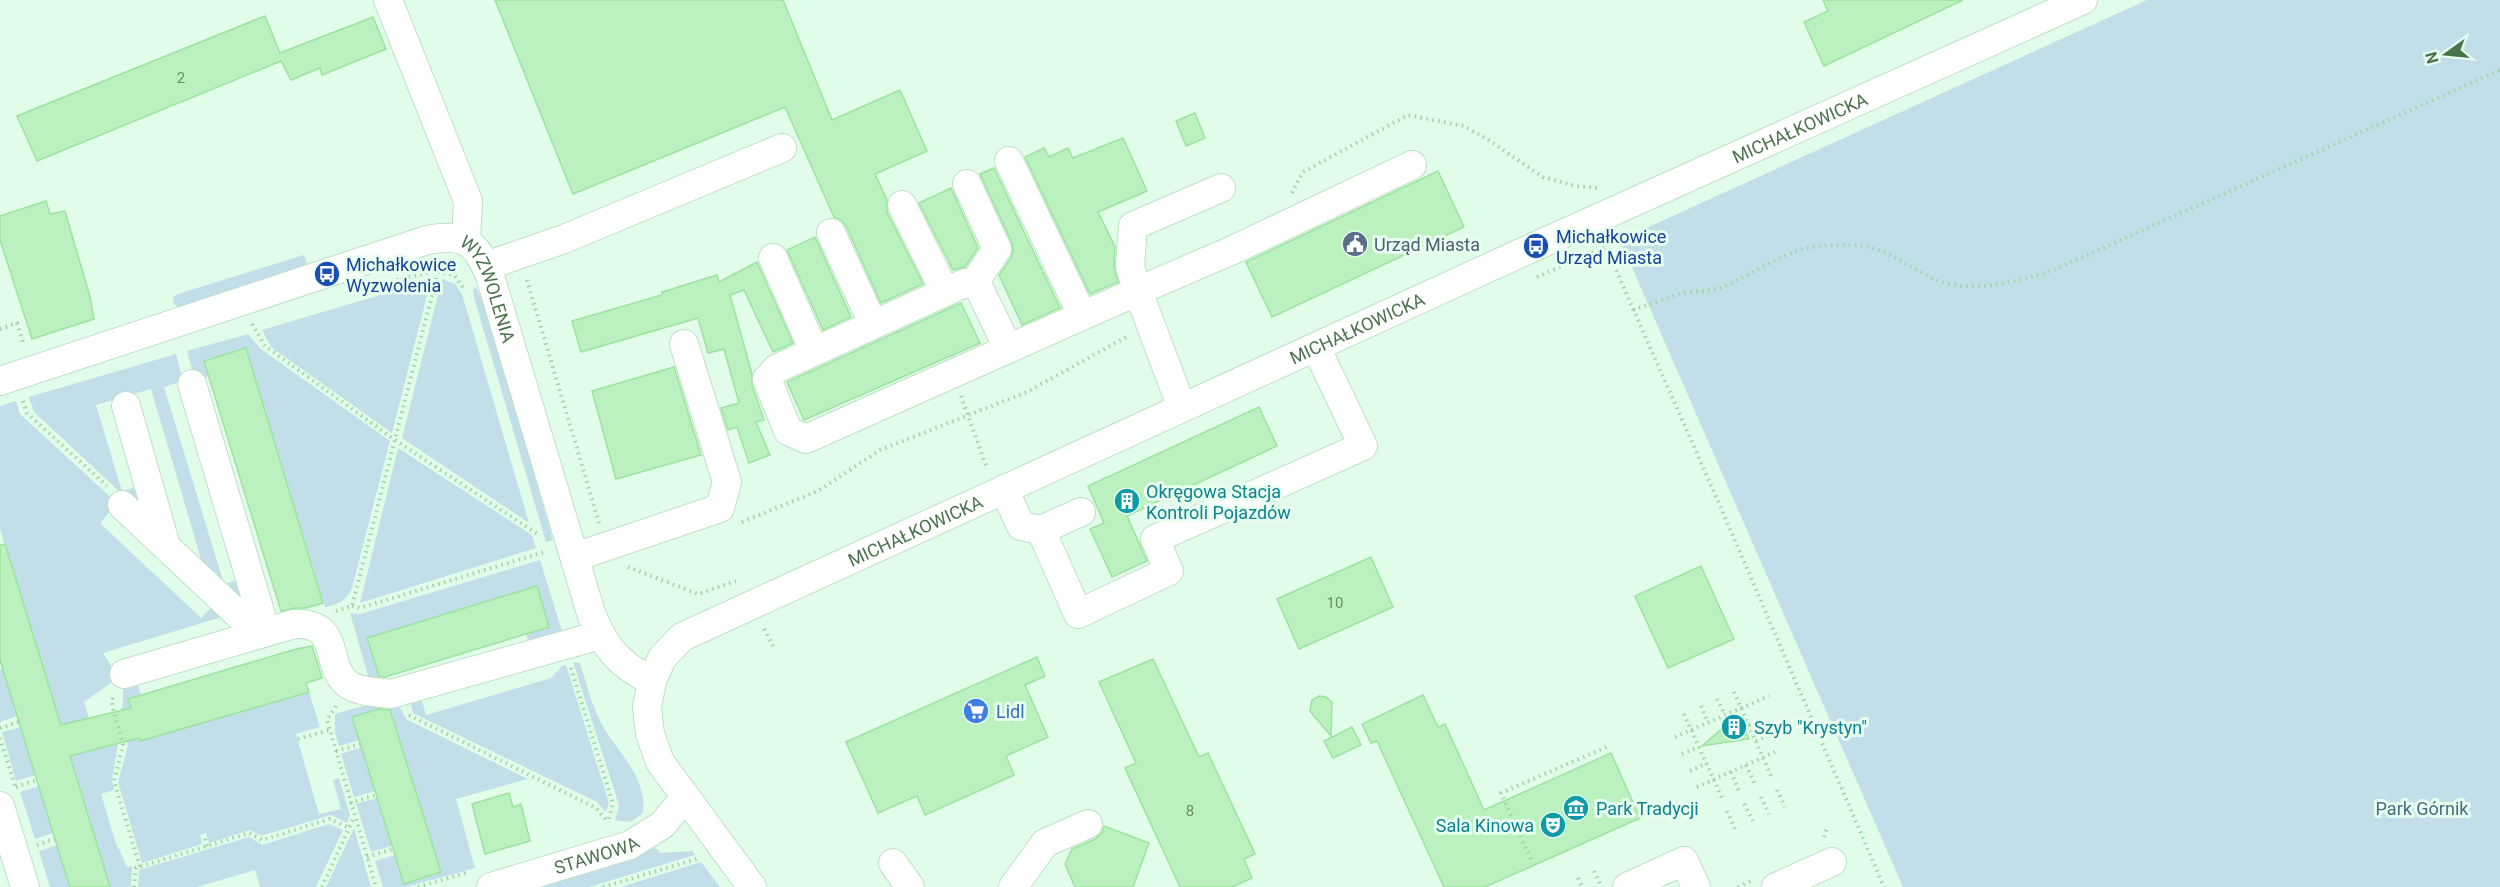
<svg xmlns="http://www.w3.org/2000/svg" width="2500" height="887" viewBox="0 0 2500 887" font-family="Roboto,sans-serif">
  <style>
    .green { fill: #c1dee9 }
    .building { fill: #baf1be; stroke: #9be39f; stroke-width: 1.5 }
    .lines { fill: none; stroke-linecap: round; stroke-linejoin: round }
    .minor-casing { stroke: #bee0c4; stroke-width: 30 }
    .path { stroke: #9ed5a1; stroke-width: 4; stroke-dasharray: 1.5 4.5; stroke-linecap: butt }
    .minor { stroke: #fff; stroke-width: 28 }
    .labels { text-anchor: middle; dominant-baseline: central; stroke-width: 6; stroke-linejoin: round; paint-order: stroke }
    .number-label { font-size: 15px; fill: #659267 }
    .street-label { font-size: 18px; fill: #49734a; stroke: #e8ffef }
    .transit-label { font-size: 18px; fill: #164399; stroke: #e8ffef; text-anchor: start }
    .service-label { font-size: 18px; fill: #4e5e75; stroke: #e8ffef; text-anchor: start }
    .culture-label { font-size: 18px; fill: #0d838f; stroke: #e8ffef; text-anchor: start }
    .shop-label { font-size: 18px; fill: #366cbe; stroke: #e8ffef; text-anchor: start }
    .park-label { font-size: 18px; fill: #476d84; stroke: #e8ffef }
  </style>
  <rect width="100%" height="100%" fill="#e2fcea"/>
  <g class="green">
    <path d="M2147 0H2500V887H1903L1620 240Z"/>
    <path d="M304 255 308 267 178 307 173 303 174 296 181 293Z"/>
    <path d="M442 279 455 284 462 294 529 523 402 438Z"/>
    <path d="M431 280 392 433 271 347 262 330Z"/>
    <path d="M476 287 487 311 553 540 546 542 475 301 473 290Z"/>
    <path d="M248 334 261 349 390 441 352 588C346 601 339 604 325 607L246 349 209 376 195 380 187 351Z"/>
    <path d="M176 354 183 381 164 387 224 584 242 579 246 601 204 569 151 389 96 405 122 491 140 486 143 495 134 505 34 412 29 397Z"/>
    <path d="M16 401 20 414 117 503 100 523 201 618 215 604 225 616 103 653 113 669 115 680 84 702 98 749 118 744 112 779 114 790 101 794 115 841 127 867 132 866 131 887H110L0 529V406Z"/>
    <path d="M398 448 532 535 536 548 360 603Z"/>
    <path d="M540 560 562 631 530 647 526 634 549 627 537 587 367 638 380 679H369L350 613 360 614Z"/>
    <path d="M573 662 580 663C587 686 593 710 605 730 622 757 647 779 643 813L631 822 615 820 619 805Z"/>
    <path d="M566 665 609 803 606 812 597 802 413 713 410 701 421 698 426 715 551 678 562 666Z"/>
    <path d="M3 668 17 716 0 722V669Z"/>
    <path d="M136 680 141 695 128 699 140 741 309 692 320 727 296 734 319 814 341 809 333 780 339 778 350 815 347 823 331 815 261 836 250 830 209 843 206 833 200 835 202 844 142 863 118 782 128 745 119 714 123 704V689Z"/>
    <path d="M387 699 401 709 406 719 528 779 456 799 475 868 406 887H383L375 861 395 855 404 883 441 872 389 706 353 717 359 740 339 746 335 733V714Z"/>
    <path d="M20 727 35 775 16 781 2 732Z"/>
    <path d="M362 747 376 791 354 797 341 754Z"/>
    <path d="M39 786 53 833 35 839 20 792Z"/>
    <path d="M377 798 392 846 371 852 356 804Z"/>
    <path d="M329 824 343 830 316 887H260L255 870 197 887H138L139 870 249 837 262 845Z"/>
    <path d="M354 828 371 887H326Z"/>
    <path d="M57 845 70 887H50L39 851Z"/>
    <path d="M656 848 660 853 693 851 695 855 589 887H524Z"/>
    <path d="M701 862 720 887H621Z"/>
  </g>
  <g class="building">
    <path d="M495 0H783L832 120 900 90 927 151 875 174 887 200V212L923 284 881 303 846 226 841 220 834 217 785 107 573 194Z"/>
    <path d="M1823 0H1963L1824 66 1804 22 1828 11Z"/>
    <path d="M265 16 280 53 373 17 386 49 322 75 320 68 291 80 281 61 37 161 17 116Z"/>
    <path d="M1195 113 1205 138 1186 146 1176 121Z"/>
    <path d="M1123 138 1147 191 1098 212 1115 247 1114 266 1118 282 1090 294 1025 157 1044 148 1049 157 1068 148 1073 158Z"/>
    <path d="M994 168 1060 308 1022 325 999 275 1011 258 1013 251 1012 243 980 174Z"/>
    <path d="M1438 171 1464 227 1272 317 1246 262Z"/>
    <path d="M951 188 978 248 965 267 953 270 919 203Z"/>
    <path d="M46 201 50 214 65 211 90 297 94 319 32 339 0 240V216Z"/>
    <path d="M815 237 851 317 823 330 787 250Z"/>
    <path d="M757 262 793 343 773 352 744 290 730 295 752 374V385L764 420 756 422 770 455 749 463 737 427 728 430 721 408 739 403 724 349 708 353 698 318 581 352 572 321 662 295V292L717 275 719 282Z"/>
    <path d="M961 303 980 343 804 420 787 382Z"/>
    <path d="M246 348 323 603 306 608H295L281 611 204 361Z"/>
    <path d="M674 367 701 455 616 479 592 391Z"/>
    <path d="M1259 407 1277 446 1127 516 1147 561 1112 577 1090 529 1104 523 1088 486Z"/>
    <path d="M5 544 61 725 131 708 128 699 296 649 312 646 322 678 306 683 309 692 140 741 139 738 70 756 110 887H70L53 833 0 660V545Z"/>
    <path d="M1371 557 1393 607 1299 649 1277 599Z"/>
    <path d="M1701 566 1734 639 1668 668 1635 596Z"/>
    <path d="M537 586 549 627 385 677 379 676 367 638Z"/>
    <path d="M1037 657 1045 676 1025 685 1048 737 1006 756 1014 775 925 815 917 796 878 813 846 742Z"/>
    <path d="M1153 659 1199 757 1208 753 1255 854 1244 859 1252 878 1232 887H1180L1125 768 1136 763 1099 682Z"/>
    <path d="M1423 695 1438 727 1445 724 1484 810 1611 753 1640 818 1485 887H1444L1377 741 1371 743 1362 724Z"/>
    <path d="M1319 696 1326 697 1332 702 1331 736 1310 711 1312 700Z"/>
    <path d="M379 709 390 710 441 872 404 884 352 717Z"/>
    <path d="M1738 715 1749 739 1702 746Z"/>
    <path d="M1352 727 1361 745 1333 758 1324 741Z"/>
    <path d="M509 793 513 807 521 804 530 841 485 854 472 804Z"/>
    <path d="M1104 826 1149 843 1133 887H1075L1065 864 1072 849 1095 839 1102 833Z"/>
  </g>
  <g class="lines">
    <g class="minor-casing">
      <g id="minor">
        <path d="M388 0 468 201 466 240"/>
        <path d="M1009 161 1082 315"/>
        <path d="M967 184 997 249 973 285"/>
        <path d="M902 205 945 292"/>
        <path d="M831 233 873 324"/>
        <path d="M773 258 814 351"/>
        <path d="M486 266 564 239 782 148"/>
        <path d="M1008 348 978 286 965 283 776 369 767 379 788 431 806 439 1138 291 1130 267 1133 226 1221 188"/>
        <path id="s1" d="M0 381 427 240C465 233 476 242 490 276L591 613C605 648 618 664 652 681"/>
        <path d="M192 384 266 632"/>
        <path d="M126 406 166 546"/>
        <path d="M1182 408 1138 291 1235 249 1412 165"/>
        <path d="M1004 489 1021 526 1041 530"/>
        <path d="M122 505 259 634"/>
        <path d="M1081 512 1041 530 1078 614 1169 571 1155 539 1363 446 1316 347"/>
        <path d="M575 557 720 508 727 482 684 344"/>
        <path d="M124 674 294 624C344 622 322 666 349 685 360 692 378 692 391 694L600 635"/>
        <path d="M0 806 25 887"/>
        <path d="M893 863 910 887"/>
        <path id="s2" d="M491 887 630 845 662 825 684 799"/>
        <path id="s3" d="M752 887 660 762 650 734 647 707 652 681 662 658 682 637 1536 246 2083 0"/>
        <path d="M1013 887 1045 843 1088 824"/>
        <path d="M1627 887 1684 861 1696 887"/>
        <path d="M1776 887 1832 862"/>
      </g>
    </g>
    <g class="path">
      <path d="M1292 193 1303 172 1408 115 1464 126 1487 139 1543 177 1575 186 1599 188"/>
      <path d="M1604 243 1718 501 1884 887"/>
      <path d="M1537 277 1605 247"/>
      <path d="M397 280 435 271 454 275 464 289"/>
      <path d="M527 280 599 523"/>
      <path d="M1633 310C1649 305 1665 298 1681 294 1695 290 1711 292 1725 286 1750 275 1773 259 1799 250 1816 245 1835 245 1853 245 1885 246 1905 265 1932 278 1970 296 2019 281 2056 269L2500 70"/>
      <path d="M252 324 265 346 395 440 539 535"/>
      <path d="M0 329 17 323 24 345"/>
      <path d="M961 396 987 468"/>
      <path d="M23 401 27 413 107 486"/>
      <path d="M742 522 818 491 880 450 1027 392 1128 336"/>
      <path d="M628 567 698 594 736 581"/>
      <path d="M352 606 360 608 544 552"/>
      <path d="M336 611 352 606 438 272"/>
      <path d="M764 629 773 646"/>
      <path d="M0 662H1"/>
      <path d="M571 668 613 804 608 822"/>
      <path d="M1734 692 1771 776"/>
      <path d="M113 698 111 701 123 745 114 781 140 867"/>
      <path d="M1717 699 1725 715"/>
      <path d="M336 706 327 720 376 887"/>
      <path d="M1701 706 1708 723"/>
      <path d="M1684 714 1722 798"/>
      <path d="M409 715 596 808 607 821"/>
      <path d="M1749 725 1765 718"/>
      <path d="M0 728 19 722"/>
      <path d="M1675 737 1769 696"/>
      <path d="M0 738 15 786"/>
      <path d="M298 739 329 730"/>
      <path d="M1756 741 1772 734"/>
      <path d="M336 751 361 744"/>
      <path d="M1682 754 1699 747"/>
      <path d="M1746 765 1755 784"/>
      <path d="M1690 771 1707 763"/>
      <path d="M1731 772 1739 791"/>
      <path d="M16 787 37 780"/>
      <path d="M1697 787 1779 750"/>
      <path d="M1777 790 1785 807"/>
      <path d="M1761 797 1769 814"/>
      <path d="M350 803 376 795"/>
      <path d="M1744 804 1753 821"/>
      <path d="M1727 811 1735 829"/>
      <path d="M1824 837 1827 828"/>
      <path d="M37 845 55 839"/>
      <path d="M207 846 205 838 208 837"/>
      <path d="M367 857 393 849"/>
      <path d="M1531 859 1501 793 1609 746"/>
      <path d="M1594 871 1600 884"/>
      <path d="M1578 878 1582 887"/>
      <path d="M134 887 136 868 249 833 262 840 330 819 349 828"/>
      <path d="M322 887 354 817"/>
      <path d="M418 887 469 872"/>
      <path d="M603 887 700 858"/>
      <path d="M1738 887 1751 881"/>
    </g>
    <use href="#minor" class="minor"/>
  </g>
  <defs>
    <g id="civic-disc" transform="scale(1.35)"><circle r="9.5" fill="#5c6f8a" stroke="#e8ffef"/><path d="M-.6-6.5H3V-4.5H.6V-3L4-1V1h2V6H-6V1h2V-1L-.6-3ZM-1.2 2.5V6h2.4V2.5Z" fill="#fff"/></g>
    <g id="bus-disc" transform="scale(1.35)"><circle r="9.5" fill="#1a4fb4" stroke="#e8ffef"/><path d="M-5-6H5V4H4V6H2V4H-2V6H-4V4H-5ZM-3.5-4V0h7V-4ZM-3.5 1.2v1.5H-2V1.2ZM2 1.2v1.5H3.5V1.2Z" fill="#fff"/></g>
    <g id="building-disc" transform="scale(1.35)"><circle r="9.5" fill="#0f9aa8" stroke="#e8ffef"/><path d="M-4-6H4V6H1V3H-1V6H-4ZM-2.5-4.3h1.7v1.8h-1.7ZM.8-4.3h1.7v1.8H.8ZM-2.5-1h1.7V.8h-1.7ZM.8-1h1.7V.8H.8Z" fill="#fff"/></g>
    <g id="supermarket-disc" transform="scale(1.35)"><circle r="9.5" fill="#3f7fe0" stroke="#e8ffef"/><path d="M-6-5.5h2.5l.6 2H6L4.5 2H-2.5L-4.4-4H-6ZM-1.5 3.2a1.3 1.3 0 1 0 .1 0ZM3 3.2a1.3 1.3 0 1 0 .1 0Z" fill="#fff"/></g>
    <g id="museum-disc" transform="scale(1.35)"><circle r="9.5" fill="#0f9aa8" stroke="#e8ffef"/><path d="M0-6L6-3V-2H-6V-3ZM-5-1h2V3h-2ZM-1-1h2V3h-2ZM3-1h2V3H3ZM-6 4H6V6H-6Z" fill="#fff"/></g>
    <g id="theatre-disc" transform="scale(1.35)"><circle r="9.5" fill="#0f9aa8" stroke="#e8ffef"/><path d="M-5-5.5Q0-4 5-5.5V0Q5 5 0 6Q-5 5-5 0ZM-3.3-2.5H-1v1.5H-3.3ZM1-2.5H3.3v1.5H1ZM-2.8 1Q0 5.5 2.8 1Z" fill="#fff"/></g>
  </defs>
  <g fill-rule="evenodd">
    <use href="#civic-disc" x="1355" y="244"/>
    <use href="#bus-disc" x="1536" y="246"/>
    <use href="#bus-disc" x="327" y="274"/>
    <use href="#building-disc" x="1127" y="501"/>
    <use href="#supermarket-disc" x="976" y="711"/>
    <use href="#building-disc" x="1734" y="727"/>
    <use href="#museum-disc" x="1576" y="808"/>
    <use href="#theatre-disc" x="1553" y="825"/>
  </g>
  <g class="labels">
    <g class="number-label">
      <text x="181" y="78">2</text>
      <text x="1335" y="603">10</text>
      <text x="1190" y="811">8</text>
    </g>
    <g class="street-label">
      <text stroke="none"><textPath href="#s3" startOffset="1521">MICHAŁKOWICKA</textPath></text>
      <text stroke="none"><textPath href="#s1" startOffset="543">WYZWOLENIA</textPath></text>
      <text stroke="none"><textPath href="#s3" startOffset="1035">MICHAŁKOWICKA</textPath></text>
      <text stroke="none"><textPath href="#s3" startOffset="549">MICHAŁKOWICKA</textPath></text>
      <text stroke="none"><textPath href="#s2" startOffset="110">STAWOWA</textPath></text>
    </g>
    <g class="transit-label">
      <text x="1556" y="236">Michałkowice<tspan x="1556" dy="21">Urząd Miasta</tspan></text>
      <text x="346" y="264">Michałkowice<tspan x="346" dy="21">Wyzwolenia</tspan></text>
    </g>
    <g class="service-label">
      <text x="1374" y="244">Urząd Miasta</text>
    </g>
    <g class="culture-label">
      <text x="1146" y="491">Okręgowa Stacja<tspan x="1146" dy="21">Kontroli Pojazdów</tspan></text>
      <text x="1754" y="727">Szyb "Krystyn"</text>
      <text x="1596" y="808">Park Tradycji</text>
      <text x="1534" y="825" text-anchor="end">Sala Kinowa</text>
    </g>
    <g class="shop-label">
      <text x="996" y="711">Lidl</text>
    </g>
    <g class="park-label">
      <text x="2422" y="808">Park Górnik</text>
    </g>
  </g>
  <g transform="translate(2446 54) rotate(255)" stroke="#e8ffef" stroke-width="4.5" paint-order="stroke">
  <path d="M0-4.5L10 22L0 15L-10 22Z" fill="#49734a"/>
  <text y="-9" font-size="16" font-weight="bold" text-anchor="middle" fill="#49734a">N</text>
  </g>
</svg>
